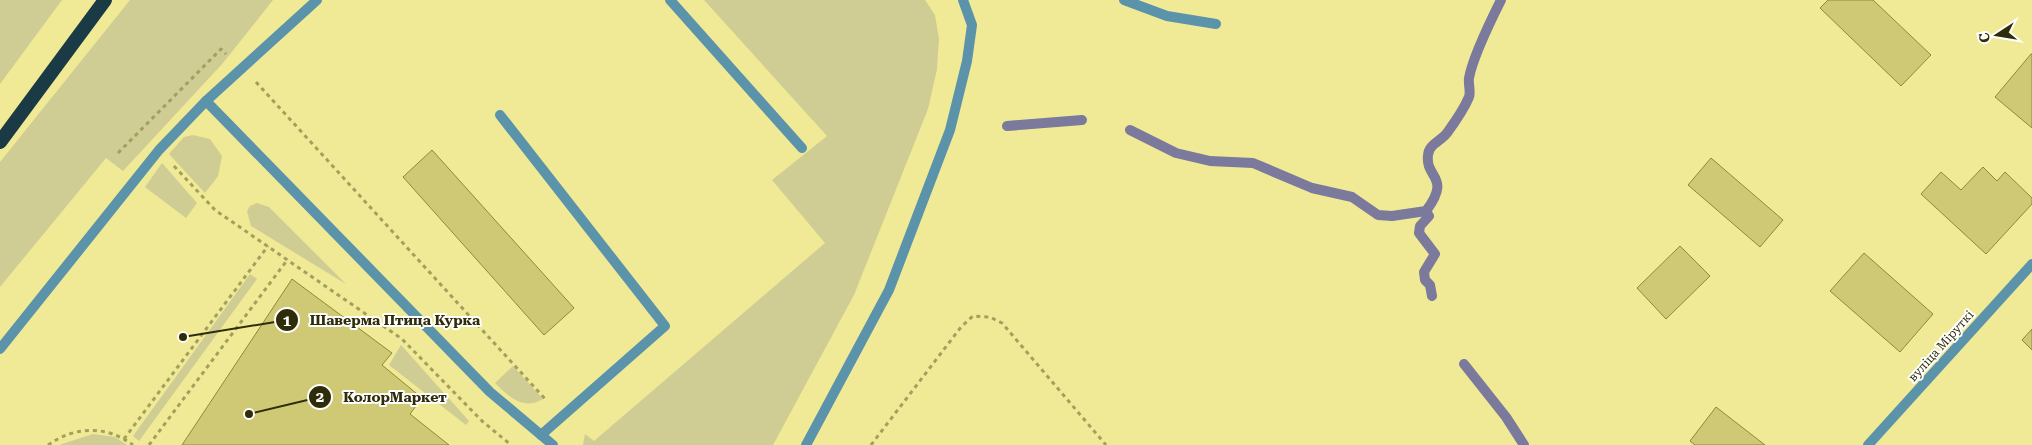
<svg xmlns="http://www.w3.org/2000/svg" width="2032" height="445" viewBox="0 0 2032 445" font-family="'Roboto Serif',serif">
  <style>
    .green { fill: #cfcc94 }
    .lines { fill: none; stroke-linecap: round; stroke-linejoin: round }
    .stream { stroke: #7b799c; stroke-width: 10 }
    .building { fill: #cfc976; stroke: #8f8935 }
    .path { stroke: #a39f5e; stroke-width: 3; stroke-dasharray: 4 4; stroke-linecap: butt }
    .service { stroke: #5a93aa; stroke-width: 10 }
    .minor { stroke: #5a93aa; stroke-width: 10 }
    .trunk { stroke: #1a3a45; stroke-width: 14 }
    .labels { text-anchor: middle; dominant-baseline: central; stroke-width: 4; stroke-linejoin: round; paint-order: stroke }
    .street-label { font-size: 12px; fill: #2f2d09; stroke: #fff }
    .leader { fill: none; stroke: #2f2d09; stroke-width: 2 }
    .callout-dot { fill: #2f2d09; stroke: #fff; stroke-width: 2 }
    .mark-label { font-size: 15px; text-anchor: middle; font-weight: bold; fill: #fff }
    .callout-label { font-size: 14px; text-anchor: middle; font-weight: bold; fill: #2f2d09; stroke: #fff; stroke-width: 4; stroke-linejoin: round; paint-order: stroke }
  </style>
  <rect width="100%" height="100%" fill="#f0ea96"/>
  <g class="green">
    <path d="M0 0H62L0 84Z"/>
    <path d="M130 0H273L223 63 123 171 106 158 0 287V162Z"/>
    <path d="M704 0H925L935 15 939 39 937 69 928 109 854 295 773 445H583L585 434 594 441 825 243 772 180 827 136Z"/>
    <path d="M193 135 210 139 222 156 218 176 205 193 169 154 184 137Z"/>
    <path d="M162 163 197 203 186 218 145 187Z"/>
    <path d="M257 203 269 207 346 284 251 226 247 211 250 206Z"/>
    <path d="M250 274 257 279 139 441 133 436Z"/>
    <path d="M401 345 469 421 466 425 389 365Z"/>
    <path d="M513 366 543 399C523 411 509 397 495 383Z"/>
    <path d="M93 434 115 437 127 445H59Z"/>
  </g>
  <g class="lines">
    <g class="stream">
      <path d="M1007 126 1082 120"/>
      <path d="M1130 130 1176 153 1210 161 1253 163 1312 188 1352 197 1378 215 1392 216 1426 211C1452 176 1425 179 1428 155 1429 144 1441 141 1447 133 1455 122 1464 109 1469 97 1471 91 1468 84 1469 78 1473 56 1491 20 1501 0"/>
      <path d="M1426 211 1429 216 1420 226 1419 233 1435 254 1424 272 1425 280 1430 285 1432 296"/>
      <path d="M1464 364 1506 417 1524 445"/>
    </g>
  </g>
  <g class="building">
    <path d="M1828 0H1873L1931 55 1901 86 1820 8Z"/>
    <path d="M2031 54H2032V128L1995 97Z"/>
    <path d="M432 150 574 308 544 335 403 177Z"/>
    <path d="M1711 158 1783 220 1760 247 1688 185Z"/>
    <path d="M1983 167 1997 181 2005 172 2032 198V204L1986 254 1921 194 1941 172 1961 190Z"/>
    <path d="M1680 246 1710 276 1666 319 1637 288Z"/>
    <path d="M1864 253 1933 314 1900 352 1830 291Z"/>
    <path d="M292 279 392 353 382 365 422 398 410 414 449 445H182Z"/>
    <path d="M2032 329V350L2022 340Z"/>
    <path d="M1716 407 1765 445H1695L1690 441Z"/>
  </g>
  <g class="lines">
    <g class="path">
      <path d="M256 82 547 401"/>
      <path d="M118 153 221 49 226 54"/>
      <path d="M174 166 215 210 402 339 482 421 511 445"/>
      <path d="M124 439 268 246"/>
      <path d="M48 445C75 426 106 425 133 445"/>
      <path d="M149 445 288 259"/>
      <path d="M871 445 961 327 973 316 990 317 1002 323 1106 445"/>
    </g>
    <g class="service">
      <path d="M670 0 802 148"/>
      <path d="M1124 0 1167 16 1216 24"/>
      <path d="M206 101 317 0"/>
      <path d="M500 115 665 326 541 435"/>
      <path d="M0 349 159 150 206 101 490 392 553 445"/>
      <path d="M806 445 889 290 950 130 967 61 972 25 963 0"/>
    </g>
    <path class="minor" d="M1868 445 2032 264"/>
    <path class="trunk" d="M0 142 105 0"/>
  </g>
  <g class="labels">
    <g class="street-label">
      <text transform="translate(1941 346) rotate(-48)">вуліца Міруткі</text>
    </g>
  </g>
  <path class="leader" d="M183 337L287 320M249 414L320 397"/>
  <g class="callout-dot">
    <circle cx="183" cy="337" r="5"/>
    <circle cx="249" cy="414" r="5"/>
    <circle cx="287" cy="320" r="12"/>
    <circle cx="320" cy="397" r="12"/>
  </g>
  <g class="mark-label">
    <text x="287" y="326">1</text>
    <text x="320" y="402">2</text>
  </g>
  <g class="callout-label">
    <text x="395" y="325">Шаверма Птица Курка</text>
    <text x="395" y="402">КолорМаркет</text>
  </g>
  <g transform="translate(1997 35) rotate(258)" stroke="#ffffff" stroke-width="4" paint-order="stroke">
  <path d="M0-4L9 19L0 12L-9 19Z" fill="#2f2d09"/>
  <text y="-8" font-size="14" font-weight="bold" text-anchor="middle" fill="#2f2d09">С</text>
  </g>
</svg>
